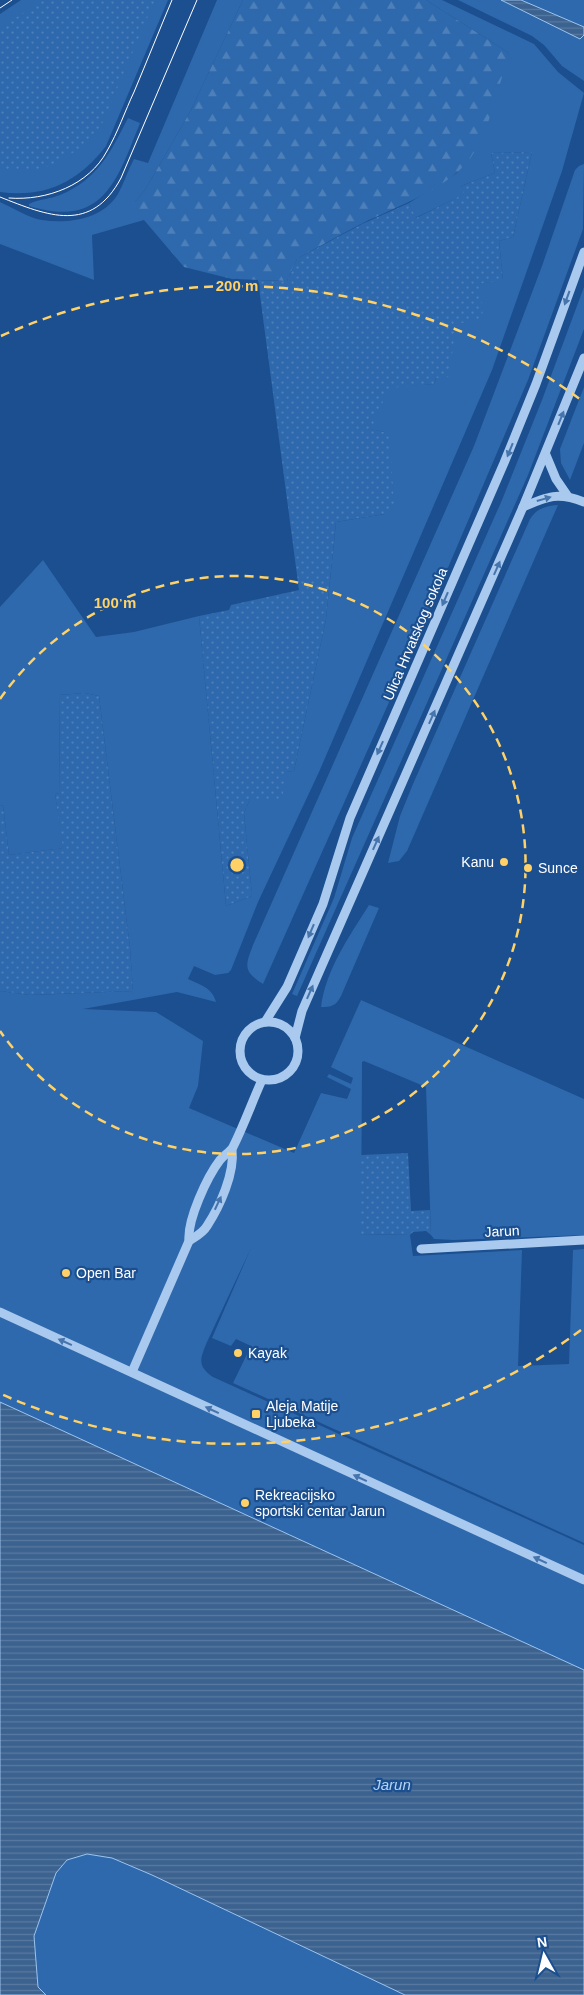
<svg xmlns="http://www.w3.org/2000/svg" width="584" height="1995" viewBox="0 0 584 1995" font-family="Arial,sans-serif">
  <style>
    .grass { fill: #2e69ad }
    .forest { fill: url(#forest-firs) }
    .park { fill: url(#park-dots) }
    .water { fill: url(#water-rules); stroke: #9cc4f0 }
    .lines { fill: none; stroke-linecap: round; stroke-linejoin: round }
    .minor { stroke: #a9c9ee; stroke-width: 9 }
    .tram { stroke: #fff; stroke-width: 1 }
    .oneway { fill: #4674ac }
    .ring { fill: none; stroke: #ffd166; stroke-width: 2.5; stroke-dasharray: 9 6 }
    .poi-dot { fill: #ffd166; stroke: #1b4f8f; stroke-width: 2 }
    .labels { text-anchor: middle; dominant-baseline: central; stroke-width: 4.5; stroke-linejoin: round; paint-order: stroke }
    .street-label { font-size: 14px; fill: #fff; stroke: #1b4f8f }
    .poi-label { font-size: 14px; fill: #fff; stroke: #1b4f8f; text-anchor: start }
    .water-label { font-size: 15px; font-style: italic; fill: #b5d3f5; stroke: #1b4f8f }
    .centre { fill: #ffd166; stroke: #1b4f8f; stroke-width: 2.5 }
    .ring-label { font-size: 15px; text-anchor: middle; font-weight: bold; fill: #ffd166; stroke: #1b4f8f; stroke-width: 4.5; stroke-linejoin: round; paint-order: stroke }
  </style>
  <defs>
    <pattern id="forest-firs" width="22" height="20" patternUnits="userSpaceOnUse" patternTransform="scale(1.25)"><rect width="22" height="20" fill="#2e69ad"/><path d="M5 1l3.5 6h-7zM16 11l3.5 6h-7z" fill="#4d80b9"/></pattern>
    <pattern id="park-dots" width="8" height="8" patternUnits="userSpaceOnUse" patternTransform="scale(1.25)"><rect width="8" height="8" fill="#2e69ad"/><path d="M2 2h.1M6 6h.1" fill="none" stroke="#4d80b9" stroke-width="1.8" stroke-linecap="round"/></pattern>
    <pattern id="water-rules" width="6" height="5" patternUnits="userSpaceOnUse" patternTransform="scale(1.25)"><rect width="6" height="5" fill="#3c6290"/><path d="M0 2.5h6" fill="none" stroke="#597aa1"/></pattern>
  </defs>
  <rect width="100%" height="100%" fill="#1b4f8f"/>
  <g class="grass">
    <path d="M21 0H168L106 146C78 182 46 198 0 192V14Z"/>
    <path d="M217 0H243L190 112 145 190 135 202 144 220 92 235 94 280 0 244V202C13 208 29 218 42 220 69 224 103 219 118 194 124 183 128 170 134 159L148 163Z"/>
    <path d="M426 0H442L534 44 558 72 584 93 562 171 492 370 319 772 258 902 231 970 228 973 215 975 194 966 188 979C200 985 212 987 216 1002L177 992 83 1009 156 1012 203 1041 198 1086 189 1108 294 1153 321 1093 347 1099 351 1089 327 1077 329 1074 351 1084 353 1078 331 1067 361 1000 584 1099V1235L454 1240 434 1239 431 1235 426 1087 364 1061 362 1062 361 1234 410 1235 413 1256 522 1250 518 1366 569 1364 573 1250 584 1249V1543L233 1383 251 1346 236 1339 231 1346 212 1338 251 1248 207 1342C200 1359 197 1366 213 1377L584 1545V1995H0V991L30 995 133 991 130 948 99 696 85 693 59 695 60 793 55 794 64 848 9 855 3 805 0 806V607L43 560 96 637 134 632 199 616 226 906 252 896 244 813 250 799 286 772 294 771 326 619 336 522 385 514 384 432 370 429 388 387 434 384 456 323 480 284 503 279 499 241 513 237 532 152 491 153 495 173 461 186 465 194 415 218 409 203 457 173 509 53Z"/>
    <path d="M458 0H584V81L562 66 544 45 532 36Z"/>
    <path d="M128 118 140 123C117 180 104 229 29 206V204C39 199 50 199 60 195 98 179 110 153 128 118Z"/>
    <path d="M584 164 583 229 528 380 424 624 263 984C243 971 245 966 253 945L474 446 542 266 575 170 579 166Z"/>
    <path d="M584 287V329L528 475 297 996 292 994 334 898 352 838 502 500 542 400Z"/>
    <path d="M584 387V443L570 480 561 463 560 449Z"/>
    <path d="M558 505 407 851 399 861 388 863 400 816 413 784 530 519C537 508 546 506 558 505Z"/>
    <path d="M369 905 379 908 341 996C336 1006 331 1007 321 1007 326 969 349 937 369 905Z"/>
  </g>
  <path class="forest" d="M243 0H426L509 53C499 85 492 121 475 151 455 187 397 206 361 224 342 234 323 244 304 255L297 259 287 281 232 279 184 267 144 220 135 215V202L145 190 190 112Z"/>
  <g class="park">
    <path d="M43 0H155L98 133C83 147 55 167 35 170 24 171 11 170 0 169V28Z"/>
    <path d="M532 152 513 237 499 241 503 280 480 284 483 319 456 324 449 377 436 378 434 384 389 388 371 429 384 432 390 439 394 505 385 514 336 522 326 619 294 771 286 772 282 800 250 799 244 813 252 896 226 906 199 616 229 610 231 605 299 590 258 280 287 281 297 259 304 255 362 224 409 203 416 218 464 194 461 186 495 173 491 153Z"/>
    <path d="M85 693 99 696 130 948 133 991 30 995 0 991V806L3 805 9 855 63 848 55 794 60 793 59 695Z"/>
    <path d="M408 1153 411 1211 430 1210 431 1235 426 1231 413 1232 410 1235 361 1234V1155Z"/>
  </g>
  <g class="water">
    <path d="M501 0H521L584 27V35L580 39Z"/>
    <path d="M0 1402 584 1670V1995H405L152 1875 112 1858 87 1854 67 1860 56 1873 34 1936 38 1987 46 1995H0Z"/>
  </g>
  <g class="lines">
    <g class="minor">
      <path d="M546 455 556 479 567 495"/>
      <path d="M523 507C548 496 558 492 584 502"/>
      <circle cx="269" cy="1051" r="29"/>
      <path d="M265 1022 287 987 323 904 350 818 504 463 536 384 584 252"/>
      <path d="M295 1038 302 1011 523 507 584 358"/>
      <path d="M189 1241C195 1237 203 1233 207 1226 220 1206 235 1173 232 1149"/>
      <path d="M421 1249 584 1240"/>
      <path d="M0 1312 584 1580"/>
      <path d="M132 1372 189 1241C187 1220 207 1177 220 1160 224 1155 230 1152 233 1147 244 1125 252 1102 262 1080"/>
    </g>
    <g class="tram">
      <path d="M0 8 12 0"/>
      <path d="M0 197C48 216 91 234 121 178L197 0"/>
      <path d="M9 198C47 201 89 185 107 151 118 132 125 111 134 92 147 61 159 31 172 0"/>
    </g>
  </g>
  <defs><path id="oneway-solid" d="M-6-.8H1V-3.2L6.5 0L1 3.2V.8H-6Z" transform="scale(1.25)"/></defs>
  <g class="oneway">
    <use href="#oneway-solid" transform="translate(567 298) rotate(110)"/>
    <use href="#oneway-solid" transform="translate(561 418) rotate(-68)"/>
    <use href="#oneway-solid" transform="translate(510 450) rotate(112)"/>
    <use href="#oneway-solid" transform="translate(544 499) rotate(-16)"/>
    <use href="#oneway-solid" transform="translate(497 568) rotate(-66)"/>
    <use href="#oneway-solid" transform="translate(445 599) rotate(113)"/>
    <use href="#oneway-solid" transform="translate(432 717) rotate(-66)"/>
    <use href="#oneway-solid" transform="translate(380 748) rotate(114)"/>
    <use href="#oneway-solid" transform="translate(376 843) rotate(-66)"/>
    <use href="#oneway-solid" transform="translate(311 931) rotate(113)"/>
    <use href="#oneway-solid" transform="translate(310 992) rotate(-66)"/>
    <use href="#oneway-solid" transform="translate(218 1203) rotate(-65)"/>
    <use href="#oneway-solid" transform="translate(65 1342) rotate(-156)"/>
    <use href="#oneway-solid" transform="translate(212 1410) rotate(-155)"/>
    <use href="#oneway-solid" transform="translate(360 1478) rotate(-155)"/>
    <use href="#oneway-solid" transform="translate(540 1560) rotate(-155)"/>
  </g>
  <g class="ring">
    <path d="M0 699A289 289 0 1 1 0 1031"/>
    <path d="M581 1330A579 579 0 0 1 1 1394M1 336A579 579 0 0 1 581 400"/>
  </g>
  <g class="poi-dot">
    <circle cx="504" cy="862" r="5"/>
    <circle cx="528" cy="868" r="5"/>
    <circle cx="66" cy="1273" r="5"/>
    <circle cx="238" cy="1353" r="5"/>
    <rect x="251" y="1409" width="10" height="10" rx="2.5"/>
    <circle cx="245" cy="1503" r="5"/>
  </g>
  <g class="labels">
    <g class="street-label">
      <text transform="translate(415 634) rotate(-67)">Ulica Hrvatskog sokola</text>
      <text transform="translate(502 1231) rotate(-3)">Jarun</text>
    </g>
    <g class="poi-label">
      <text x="494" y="862" text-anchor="end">Kanu</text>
      <text x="538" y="868">Sunce</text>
      <text x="76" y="1273">Open Bar</text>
      <text x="248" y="1353">Kayak</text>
      <text x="266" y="1406">Aleja Matije<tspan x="266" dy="16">Ljubeka</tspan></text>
      <text x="255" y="1495">Rekreacijsko<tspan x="255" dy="16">sportski centar Jarun</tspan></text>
    </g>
    <g class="water-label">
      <text x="392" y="1784">Jarun</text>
    </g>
  </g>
  <circle cx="237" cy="865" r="8" class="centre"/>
  <g class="ring-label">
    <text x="237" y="291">200 m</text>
    <text x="115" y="608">100 m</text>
  </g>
  <g transform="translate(544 1955) rotate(352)" stroke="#1b4f8f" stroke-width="4" paint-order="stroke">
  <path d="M0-4L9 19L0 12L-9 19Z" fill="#ffffff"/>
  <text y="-8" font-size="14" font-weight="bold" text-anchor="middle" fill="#ffffff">N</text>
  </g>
</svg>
